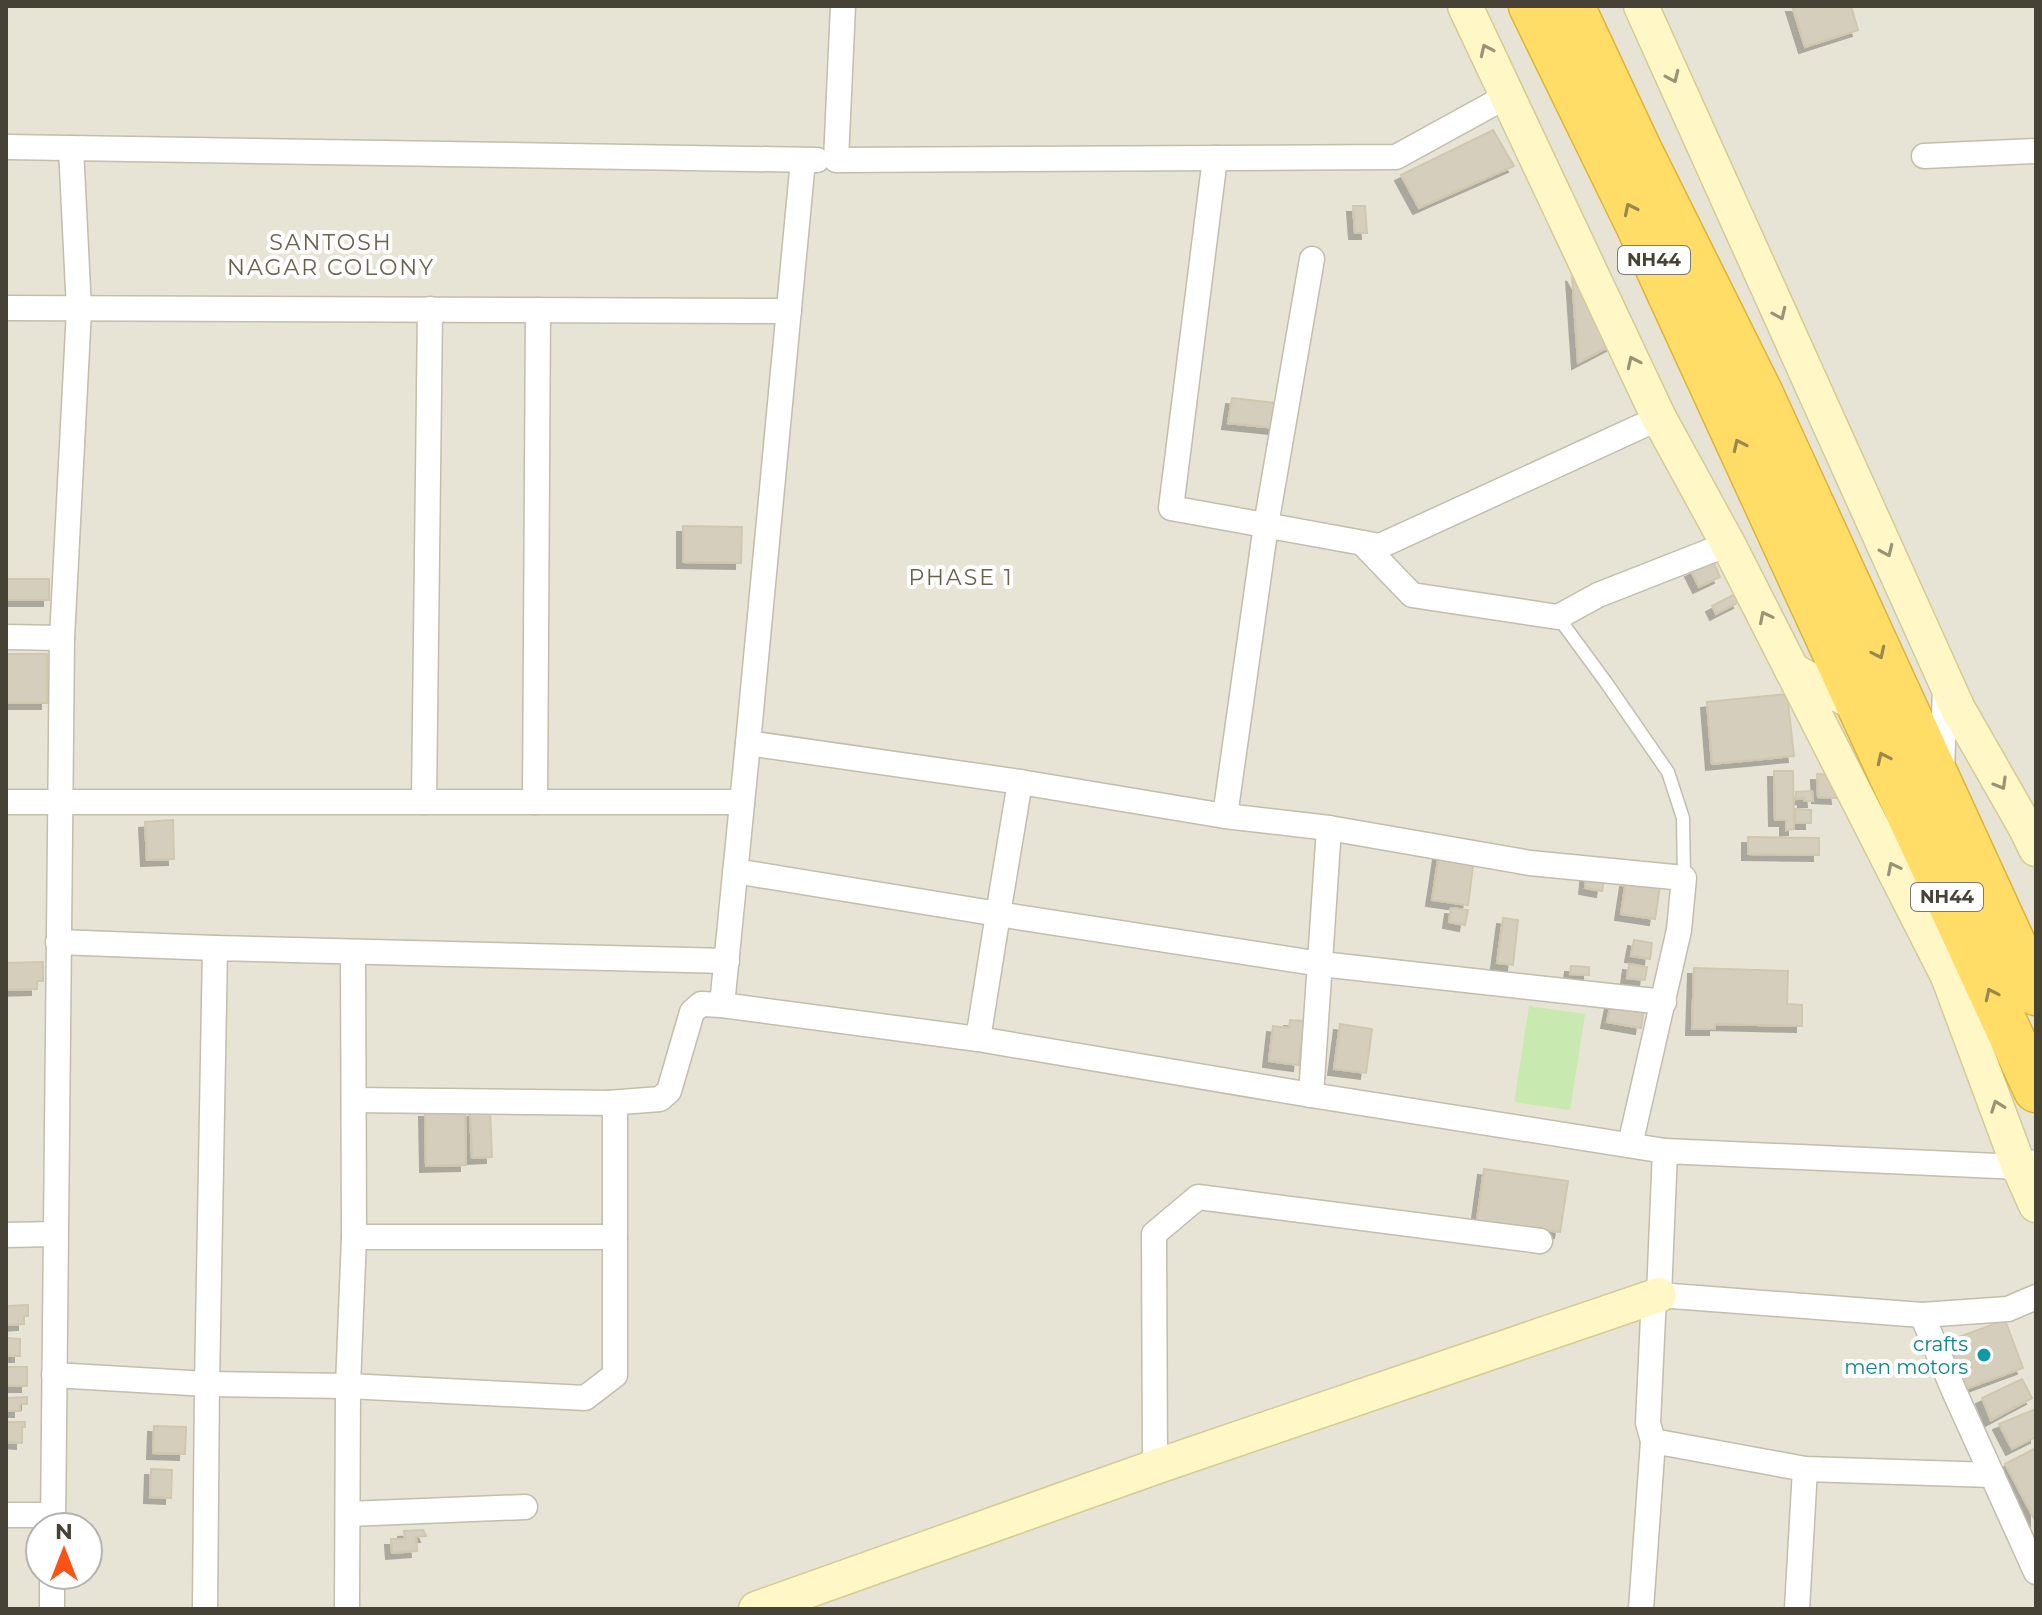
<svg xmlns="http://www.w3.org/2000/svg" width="2042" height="1615" viewBox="0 0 2042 1615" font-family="Montserrat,sans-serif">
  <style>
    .residential { fill: #e8e4d5; fill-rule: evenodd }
    .green { fill: #c8e9af }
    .building { fill: #d6cebc; stroke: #d0c7af; stroke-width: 2; filter: url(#shadow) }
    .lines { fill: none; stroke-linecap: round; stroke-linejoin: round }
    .lane-casing { stroke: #c2bdac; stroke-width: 15 }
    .street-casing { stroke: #c2bdac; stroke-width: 27 }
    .secondary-casing { stroke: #d4cb96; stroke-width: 37 }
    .highway-casing { stroke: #dfb435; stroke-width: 47 }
    .lane { stroke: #fff; stroke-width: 12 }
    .street { stroke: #fff; stroke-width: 24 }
    .secondary { stroke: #fff8c6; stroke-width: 34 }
    .highway { stroke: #ffdd67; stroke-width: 44 }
    .oneway { stroke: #9a9477 }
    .oneway2 { stroke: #9a884c }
    .culture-dot { fill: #0f9aa8; stroke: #fff; stroke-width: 3 }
    .labels { text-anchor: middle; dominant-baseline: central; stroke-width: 8; stroke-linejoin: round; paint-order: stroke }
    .shield { fill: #fff; stroke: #7e7b72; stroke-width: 2 }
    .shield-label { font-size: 18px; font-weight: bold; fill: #474236 }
    .culture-label { font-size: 20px; fill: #0d838f; stroke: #fff; text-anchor: end }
    .neighbourhood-label { font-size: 22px; letter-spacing: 2px; fill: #6a614d; stroke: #fff }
  </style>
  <defs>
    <filter id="shadow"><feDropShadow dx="-6" dy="6" stdDeviation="0" flood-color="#0004"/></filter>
  </defs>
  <rect width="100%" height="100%" fill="#f4f1e7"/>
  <path class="residential" d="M6 6H2036V1609H6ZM40 1527H88V1575H40Z"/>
  <path class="green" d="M1529 1006 1585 1014 1570 1110 1514 1102Z"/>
  <g class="building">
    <path d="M1792 6H1851L1858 30 1805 47Z"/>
    <path d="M1493 130 1514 166 1419 208 1401 175Z"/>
    <path d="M1353 206H1365L1367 233H1355Z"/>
    <path d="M1572 275 1612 345 1578 363Z"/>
    <path d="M1232 398 1275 403 1274 428 1228 423Z"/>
    <path d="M683 526 742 527 741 563 683 562Z"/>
    <path d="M1713 561 1720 577 1699 587 1691 571Z"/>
    <rect x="6" y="579" width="43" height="21"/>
    <path d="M1735 594 1739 602 1716 614 1712 606Z"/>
    <rect x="6" y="654" width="41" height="49"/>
    <path d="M1787 694 1794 756 1712 764 1707 702Z"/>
    <path d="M1774 771H1793L1794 829 1786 830V820H1775Z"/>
    <path d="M1817 774 1832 775V788L1836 789 1837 798 1818 797Z"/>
    <path d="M1812 791 1813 801H1804V798L1796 799V792Z"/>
    <path d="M1795 809 1811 810V823H1796Z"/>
    <path d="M173 820 174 859 147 860 145 822Z"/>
    <path d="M1748 837 1819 838V855L1748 854Z"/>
    <path d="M1439 854 1474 859 1468 905 1432 900Z"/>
    <path d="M1587 870 1605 873 1602 891 1585 888Z"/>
    <path d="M1626 881 1660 886 1655 919 1621 914Z"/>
    <path d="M1451 908 1468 910 1465 925 1449 922Z"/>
    <path d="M1503 918 1518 920 1513 965 1497 963Z"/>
    <path d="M1634 940 1652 943 1650 959 1631 956Z"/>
    <path d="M43 962V981H37V989L6 990V963Z"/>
    <path d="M1629 964 1647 967 1645 980 1627 978Z"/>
    <path d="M1571 966 1589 967V975L1570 974Z"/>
    <path d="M1694 968 1788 971 1787 1004 1802 1005V1026L1715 1024V1029H1692Z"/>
    <path d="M1611 1003 1644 1009 1641 1028 1607 1022Z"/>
    <path d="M1290 1020 1304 1021 1299 1065 1269 1061 1273 1026 1289 1028Z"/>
    <path d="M1340 1024 1372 1029 1366 1073 1334 1069Z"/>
    <path d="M490 1110 492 1157 472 1158 470 1111Z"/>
    <path d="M425 1111H465L466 1165 426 1166Z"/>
    <path d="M1484 1169 1568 1181 1560 1232 1477 1220Z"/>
    <path d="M28 1305V1316H24V1324L6 1325V1306Z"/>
    <path d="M2005 1320 2023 1368 1963 1390 1945 1342Z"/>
    <path d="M6 1338 20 1339V1356H6Z"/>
    <rect x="6" y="1367" width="21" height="19"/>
    <path d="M2022 1379 2032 1398 1991 1420 1982 1398Z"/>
    <path d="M27 1397V1404H20V1411H6V1398Z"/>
    <path d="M2036 1409V1437L2012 1449 1999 1424Z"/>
    <path d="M6 1422H25V1427H22V1443L6 1442Z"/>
    <path d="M154 1426 186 1427 185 1454 153 1453Z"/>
    <path d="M2036 1448V1522L2005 1464Z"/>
    <path d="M151 1469 172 1470 171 1498 150 1497Z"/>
    <path d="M423 1530 426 1536 416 1537 417 1551 392 1553 391 1539H405L404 1531Z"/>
  </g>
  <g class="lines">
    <g class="lane-casing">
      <path id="lane" d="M1558 617 1605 681 1668 772 1683 818 1684 878"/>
    </g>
    <g class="street-casing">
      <g id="street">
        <path d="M843 6 836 160 1396 157 1507 96"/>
        <path d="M6 147 817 160"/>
        <path d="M1924 156 2036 151"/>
        <path d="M1215 158 1171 508 1380 546 1659 418"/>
        <path d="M6 308 789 311"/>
        <path d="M1362 543 1412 595 1558 617 1598 595 1728 544"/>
        <path d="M6 637 62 638"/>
        <path d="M748 743 1020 782"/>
        <path d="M1942 771 1945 688"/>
        <path d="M6 802H742"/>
        <path d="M424 802 430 309"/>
        <path d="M535 802 538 310"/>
        <path d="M1225 816 1266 525 1312 259"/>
        <path d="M1329 828 1530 863 1684 878 1679 930 1630 1145"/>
        <path d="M735 871 998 914 978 1039 722 1005 748 743 803 160"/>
        <path d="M58 942 215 948"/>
        <path d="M978 1039 1311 1095 1665 1151"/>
        <path d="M1311 1095 1329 828 1225 816 1020 782 998 914 1321 964 1664 1002"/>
        <path d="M608 1103 660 1099 669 1091 692 1012 701 1004 722 1005"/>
        <path d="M2036 1162 2019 1167 1665 1151 1659 1295 1922 1315 1954 1391 2036 1572"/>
        <path d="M6 1235 55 1234"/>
        <path d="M354 1237H615"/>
        <path d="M1922 1315 2008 1309 2036 1297"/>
        <path d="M54 1375 207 1384 348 1386 585 1398 615 1375V1103L354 1100"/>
        <path d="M1653 1441 1805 1469 1992 1475"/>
        <path d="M1155 1467 1154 1234 1198 1197 1540 1241"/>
        <path d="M348 1514 525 1507"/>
        <path d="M6 1515H53"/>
        <path d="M53 1527 62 638 79 310 71 148"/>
        <path d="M52 1609V1575"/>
        <path d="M205 1609 207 1384 215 948 727 961"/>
        <path d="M347 1609 348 1386 354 1237 353 952"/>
        <path d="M1641 1609 1653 1441 1648 1423 1654 1296"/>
        <path d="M1797 1609 1805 1469"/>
      </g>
    </g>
    <g class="secondary-casing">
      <g id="secondary">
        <path d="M1465 6 1659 418 1728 544 1792 670 1858 705"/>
        <path d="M1641 6 1958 709 2026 828 2036 849"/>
        <path d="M1792 670 1948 976 2019 1167 2036 1205"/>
        <path d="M756 1609 1155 1467 1659 1295"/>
      </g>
    </g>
    <g class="highway-casing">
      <g id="highway">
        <path d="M1531 6 1638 225 2036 1090"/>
        <path d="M1572 6 1639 149 1760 392 2036 993"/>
      </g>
    </g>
    <use href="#lane" class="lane"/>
    <use href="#street" class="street"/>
    <use href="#secondary" class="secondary"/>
    <use href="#highway" class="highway"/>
  </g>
  <defs><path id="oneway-chevron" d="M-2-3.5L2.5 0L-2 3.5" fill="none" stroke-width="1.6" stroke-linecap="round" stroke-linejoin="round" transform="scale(2)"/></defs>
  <g class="oneway">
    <use href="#oneway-chevron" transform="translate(1486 50) rotate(-115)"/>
    <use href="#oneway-chevron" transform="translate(1673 77) rotate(66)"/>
    <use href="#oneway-chevron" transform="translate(1780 314) rotate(66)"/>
    <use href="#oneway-chevron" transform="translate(1633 362) rotate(-115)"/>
    <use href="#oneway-chevron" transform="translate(1887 551) rotate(66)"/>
    <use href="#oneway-chevron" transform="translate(1765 617) rotate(-117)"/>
    <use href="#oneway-chevron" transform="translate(2001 784) rotate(60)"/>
    <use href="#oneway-chevron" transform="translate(1893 868) rotate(-117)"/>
    <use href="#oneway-chevron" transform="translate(1997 1106) rotate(-110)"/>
  </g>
  <g class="oneway2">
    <use href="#oneway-chevron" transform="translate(1630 209) rotate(-116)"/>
    <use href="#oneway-chevron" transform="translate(1739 445) rotate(-115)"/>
    <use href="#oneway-chevron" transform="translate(1879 653) rotate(65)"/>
    <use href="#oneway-chevron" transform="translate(1883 758) rotate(-115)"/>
    <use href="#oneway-chevron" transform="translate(1991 994) rotate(-115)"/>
  </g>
  <circle class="culture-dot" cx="1984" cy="1355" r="8"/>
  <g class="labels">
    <g class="shield">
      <rect x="1618" y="246" width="72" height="28" rx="6"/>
      <rect x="1911" y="883" width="72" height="28" rx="6"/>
    </g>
    <g class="shield-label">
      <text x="1654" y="260">NH44</text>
      <text x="1947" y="897">NH44</text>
    </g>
    <g class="culture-label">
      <text x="1968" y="1344">crafts<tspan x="1968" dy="23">men motors</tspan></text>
    </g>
    <g class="neighbourhood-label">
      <text x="331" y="242">SANTOSH<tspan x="331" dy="25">NAGAR COLONY</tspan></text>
      <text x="961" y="577">PHASE 1</text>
    </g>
  </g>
  <rect width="2042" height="1615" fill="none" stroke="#474236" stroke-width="16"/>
  <g transform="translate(64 1551)"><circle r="38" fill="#ffffff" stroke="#b5b3af" stroke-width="2"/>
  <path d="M0-6L14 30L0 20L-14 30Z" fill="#fc5215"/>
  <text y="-12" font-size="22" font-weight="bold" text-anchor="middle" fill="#474236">N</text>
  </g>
</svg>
